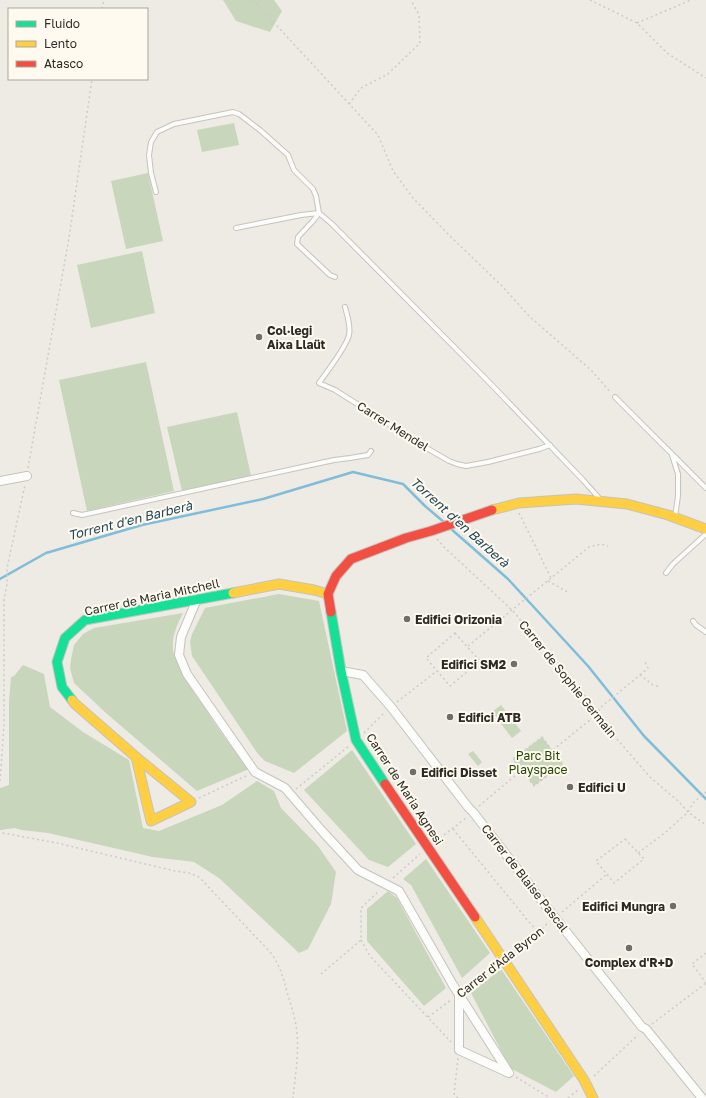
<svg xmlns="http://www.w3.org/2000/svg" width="706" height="1098" viewBox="0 0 706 1098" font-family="'Golos Text',sans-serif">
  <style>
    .green { fill: #c8d6bc }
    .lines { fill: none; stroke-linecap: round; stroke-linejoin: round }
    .stream { stroke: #7fbdd9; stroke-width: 2.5 }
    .lane-casing { stroke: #c5c3bd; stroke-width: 6 }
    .street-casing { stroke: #c5c3bd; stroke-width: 10 }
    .fast-casing { stroke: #c5c3bd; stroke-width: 11 }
    .slow-casing { stroke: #c5c3bd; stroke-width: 11 }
    .jam-casing { stroke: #c5c3bd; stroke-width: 11 }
    .path { stroke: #cccbc9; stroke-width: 1.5; stroke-dasharray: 2 3; stroke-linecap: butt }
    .lane { stroke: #fcfcfb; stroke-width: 4 }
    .street { stroke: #fcfcfb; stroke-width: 8 }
    .fast { stroke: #16e098; stroke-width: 9 }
    .slow { stroke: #ffcf43; stroke-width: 9 }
    .jam { stroke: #f24e42; stroke-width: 9 }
    .poi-dot { fill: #706e68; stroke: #fffaef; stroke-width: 1.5 }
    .labels { text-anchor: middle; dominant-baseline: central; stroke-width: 4; stroke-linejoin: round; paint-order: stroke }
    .poi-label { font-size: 12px; font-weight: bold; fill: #2c2a25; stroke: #fffaef; text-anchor: start }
    .street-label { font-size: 12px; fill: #2c2a25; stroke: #fffaef }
    .park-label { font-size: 12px; fill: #1f4900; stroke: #fffaef }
    .water-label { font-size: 13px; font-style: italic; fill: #20475a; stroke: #fffaef }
  </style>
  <rect width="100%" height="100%" fill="#eeebe4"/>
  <g class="green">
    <path d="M223 0H274L282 11 270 32 236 21Z"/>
    <path d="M234 123 239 145 202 152 197 130Z"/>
    <path d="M148 173 163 241 126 249 111 181Z"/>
    <path d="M142 251 155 313 91 328 77 265Z"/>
    <path d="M146 362 174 491 87 511 59 380Z"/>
    <path d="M237 412 251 476 182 491 167 427Z"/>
    <path d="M279 594 319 601 347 731 294 773 265 761 258 754 192 656 190 642 192 634 205 608Z"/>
    <path d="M183 613C177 625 170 639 174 654 179 673 193 690 204 707 218 728 232 749 249 769L197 791 106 713 74 683 70 668 71 659 74 645 83 634 94 628Z"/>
    <path d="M23 665 44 674 50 707 83 732 129 760 143 828 159 831 222 805 257 781 274 791 281 808 318 846 336 872 331 904 308 949 299 953 219 878 194 862 153 857 48 833 22 830 15 828 0 830V788L9 785V701L11 677 14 676Z"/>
    <path d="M501 705 521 731 512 738 492 712Z"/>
    <path d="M542 737 563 764 534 786 513 759Z"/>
    <path d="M352 750 416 844 388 867 369 860 304 790Z"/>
    <path d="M473 751 482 762 478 766 468 754Z"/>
    <path d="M426 859 490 953 462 978 411 885 403 879Z"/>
    <path d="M388 891 397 898 446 988 424 1006 367 941V909Z"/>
    <path d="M501 969 574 1076 556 1092 510 1068 471 993Z"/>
  </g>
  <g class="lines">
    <g class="stream">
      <path d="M450 528 508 579 588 666 644 736 706 799"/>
      <path d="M0 579 46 553 142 525 263 499 353 472 403 484 425 506 445 523"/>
    </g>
    <g class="lane-casing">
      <g id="lane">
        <path d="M156 192 151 173 149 155 151 142 157 132 174 124 233 112 239 114 260 130 288 155 294 170 313 189 316 196 319 213 332 224 486 379 583 480 599 498"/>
        <path d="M319 213 313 221 298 237 297 244 330 275 335 277"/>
        <path d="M236 228 301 215 319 213"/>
        <path d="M345 307C347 315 351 326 349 335 347 346 326 373 319 383L335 390 430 450 449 461 457 464 466 466 488 462 539 449 550 445"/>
        <path d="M615 397 706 488"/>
        <path d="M672 455 678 474V496L675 517"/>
        <path d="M73 513 82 515 334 460 350 458 368 455 371 451"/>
        <path d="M666 573 673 564 706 534"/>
        <path d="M693 621 696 625 706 632"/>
      </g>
    </g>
    <g class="street-casing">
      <g id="street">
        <path d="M0 481 27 476"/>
        <path d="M197 599 181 637 179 655 187 674 255 772 285 788 322 831 358 870 399 891 453 985 509 1073 459 1050V994"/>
        <path d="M341 671 363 675 391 707 468 807 473 812 549 910 642 1027 646 1029 702 1098"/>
      </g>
    </g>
    <g class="fast-casing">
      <g id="fast">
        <path d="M331 612 341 671 356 740 385 784"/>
        <path d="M72 700 62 687 57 662 65 638 85 620 233 593"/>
      </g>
    </g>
    <g class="slow-casing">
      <g id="slow">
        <path d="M492 510 519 503 576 499 627 504 668 515 706 529"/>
        <path d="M233 593 279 584 314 590 328 594"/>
        <path d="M72 700 74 703 136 757 151 821 191 802 136 757"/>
        <path d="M475 917 584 1080 593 1098"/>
      </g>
    </g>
    <g class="jam-casing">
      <g id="jam">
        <path d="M331 612 328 594 336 576 351 559 406 538 431 531 492 510"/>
        <path d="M385 784 475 917"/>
      </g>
    </g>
    <g class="path">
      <path d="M253 0 378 135 393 171 413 198 450 236 502 286 529 316 591 370 611 393"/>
      <path d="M590 0 637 23 667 53 706 78"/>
      <path d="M102 9 104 0"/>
      <path d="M637 23 691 0"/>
      <path d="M349 104 361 88 388 74 420 43 419 15 411 0"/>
      <path d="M28 468 69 238 92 79"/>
      <path d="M519 513 551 578"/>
      <path d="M437 539 444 547 512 610 586 697 596 715 650 777 678 801 688 812 706 825"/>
      <path d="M548 581 569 593"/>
      <path d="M455 633 480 661 450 686 426 658Z"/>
      <path d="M468 646 589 547 601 544 608 546"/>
      <path d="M640 675 648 668 644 660"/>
      <path d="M397 702 437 671"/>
      <path d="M364 733 384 713"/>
      <path d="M542 737 563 764 534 786 513 759Z"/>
      <path d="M553 750 596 715 601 707 640 675 653 685 661 687"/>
      <path d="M0 781 4 725V601L7 584V568L25 485"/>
      <path d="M296 789 349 746"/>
      <path d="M199 798 248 775"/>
      <path d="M479 806 522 770"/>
      <path d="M0 823 3 833 57 843 175 871 189 873 199 877 271 953C280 966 283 976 287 992 291 1005 296 1020 297 1034 299 1055 295 1077 293 1098"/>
      <path d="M453 829 529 922 539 932"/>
      <path d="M625 839 644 859 614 883 596 861Z"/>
      <path d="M436 841 466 818"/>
      <path d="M638 853 666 832 688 812 693 803 706 792"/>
      <path d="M393 878 420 854"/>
      <path d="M562 912 607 874"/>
      <path d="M361 940 370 956 451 1042"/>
      <path d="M510 953 539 932 548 923"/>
      <path d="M706 953 692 964 706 983"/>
      <path d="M321 974 361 940V908L379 891"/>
      <path d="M465 989 495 965"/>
      <path d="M428 1017 451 1000"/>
      <path d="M652 1024 706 983"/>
      <path d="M594 1076 638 1035"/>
      <path d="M516 1077 550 1098"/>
      <path d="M458 1098 454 1095 458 1058"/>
      <path d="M568 1098 578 1090"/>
    </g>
    <use href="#lane" class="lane"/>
    <use href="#street" class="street"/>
    <use href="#fast" class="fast"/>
    <use href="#slow" class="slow"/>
    <use href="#jam" class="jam"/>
  </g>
  <g class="poi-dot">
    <circle cx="259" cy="337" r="4"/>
    <circle cx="407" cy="619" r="4"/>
    <circle cx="514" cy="664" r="4"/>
    <circle cx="450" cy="717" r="4"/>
    <circle cx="413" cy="772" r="4"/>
    <circle cx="570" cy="787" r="4"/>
    <circle cx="673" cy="906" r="4"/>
    <circle cx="629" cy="948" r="4"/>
  </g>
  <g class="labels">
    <g class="poi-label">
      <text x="267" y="330">Col·legi<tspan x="267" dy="14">Aixa Llaüt</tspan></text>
      <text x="415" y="619">Edifici Orizonia</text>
      <text x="506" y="664" text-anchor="end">Edifici SM2</text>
      <text x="458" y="717">Edifici ATB</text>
      <text x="421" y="772">Edifici Disset</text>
      <text x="578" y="787">Edifici U</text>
      <text x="665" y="906" text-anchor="end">Edifici Mungra</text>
      <text x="629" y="962" text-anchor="middle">Complex d'R+D</text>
    </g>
    <g class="street-label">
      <text transform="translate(393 426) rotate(32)">Carrer Mendel</text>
      <text transform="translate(152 597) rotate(-12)">Carrer de Maria Mitchell</text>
      <text transform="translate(568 679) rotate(51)">Carrer de Sophie Germain</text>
      <text transform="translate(405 789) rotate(57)">Carrer de Maria Agnesi</text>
      <text transform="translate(525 878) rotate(52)">Carrer de Blaise Pascal</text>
      <text transform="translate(500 962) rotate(-38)">Carrer d'Ada Byron</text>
    </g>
    <g class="park-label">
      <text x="538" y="755">Parc Bit<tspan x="538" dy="14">Playspace</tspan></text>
    </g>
    <g class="water-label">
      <text transform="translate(130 520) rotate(-14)">Torrent d'en Barberà</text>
      <text transform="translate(460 522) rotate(42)">Torrent d'en Barberà</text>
    </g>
  </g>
  <rect x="8" y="8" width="140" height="72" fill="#fffaef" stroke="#aba79e"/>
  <rect x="16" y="21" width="20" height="6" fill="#16e098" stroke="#aba79e"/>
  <text x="44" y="28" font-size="12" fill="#2c2a25">Fluido</text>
  <rect x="16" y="41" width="20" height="6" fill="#ffcf43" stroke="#aba79e"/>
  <text x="44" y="48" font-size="12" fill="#2c2a25">Lento</text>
  <rect x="16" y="61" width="20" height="6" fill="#f24e42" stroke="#aba79e"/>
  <text x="44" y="68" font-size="12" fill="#2c2a25">Atasco</text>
</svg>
